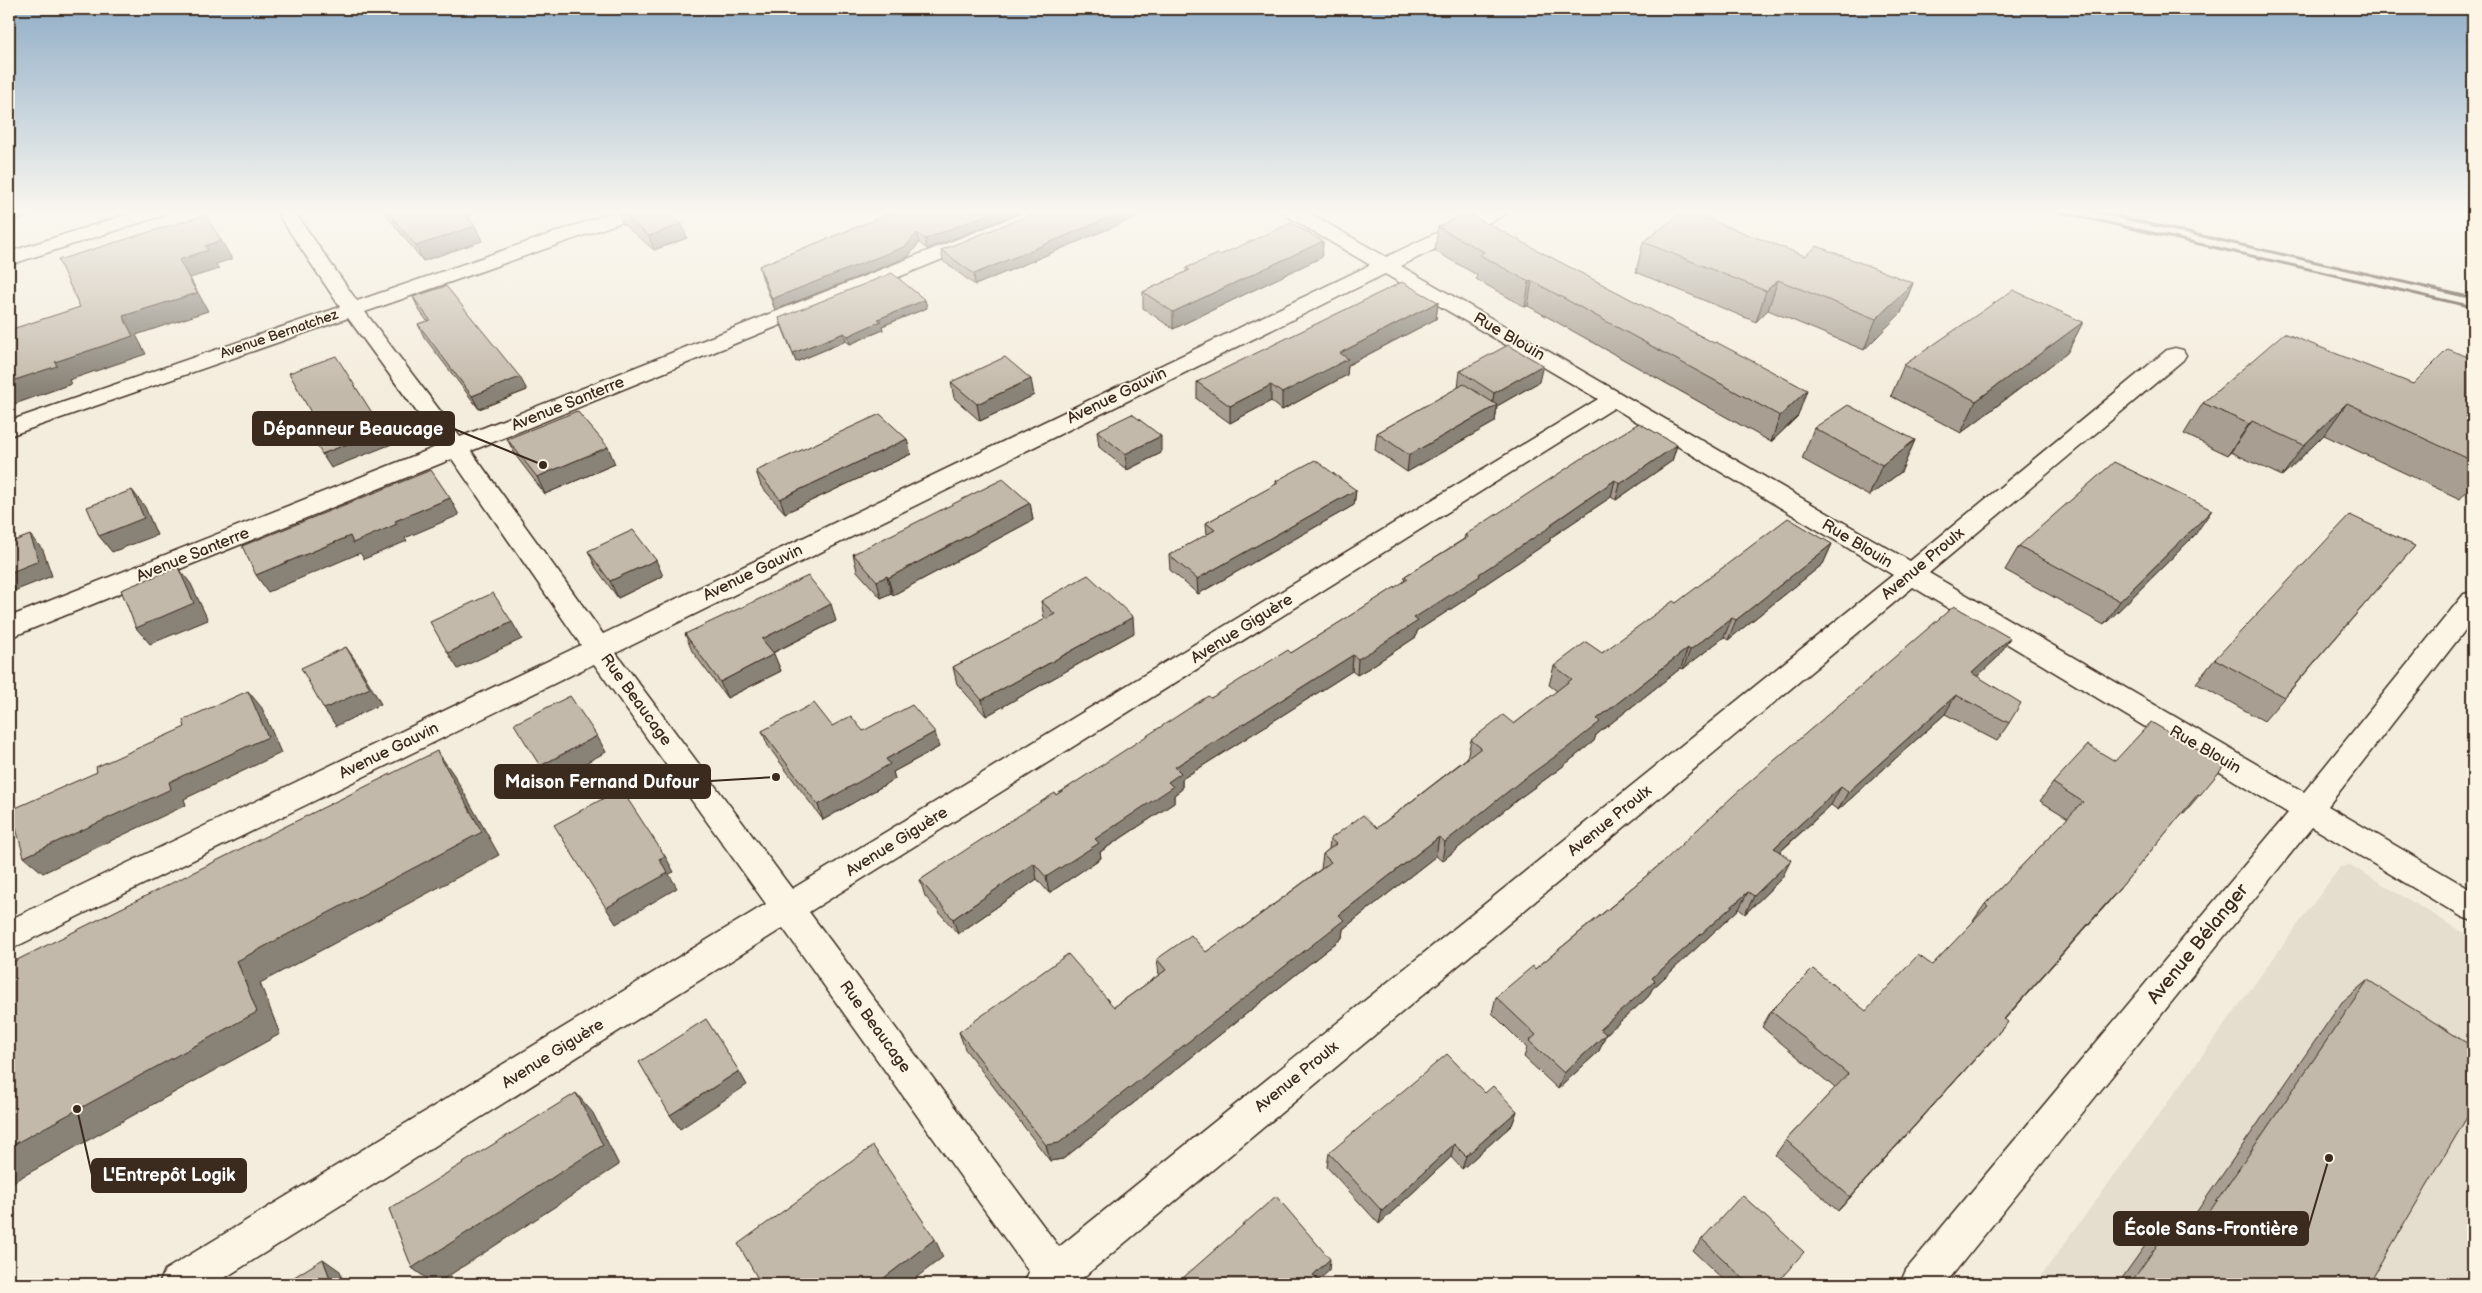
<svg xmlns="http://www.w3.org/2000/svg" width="2482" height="1293" viewBox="0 0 2482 1293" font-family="'Balsamiq Sans',sans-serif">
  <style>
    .built { fill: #e5ddce }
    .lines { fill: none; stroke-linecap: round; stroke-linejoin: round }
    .minor-casing { stroke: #3b2a1e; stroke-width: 3 }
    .major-casing { stroke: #3b2a1e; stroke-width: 3 }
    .minor { fill: #fcf5e5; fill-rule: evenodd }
    .major { fill: #fcf5e5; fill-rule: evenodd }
    .rail { stroke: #3b2a1e; stroke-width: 3 }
    .wall { fill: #a89f92; stroke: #3b2a1e }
    .shaded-wall { fill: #888277; stroke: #3b2a1e }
    .building { fill: #c3b9aa; stroke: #3b2a1e }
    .labels { text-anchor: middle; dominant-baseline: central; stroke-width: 4; stroke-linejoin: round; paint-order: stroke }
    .far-street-label { font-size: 14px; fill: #3b2a1e; stroke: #fcf5e5 }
    .street-label { font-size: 16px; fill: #3b2a1e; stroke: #fcf5e5 }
    .near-street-label { font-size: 19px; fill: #3b2a1e; stroke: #fcf5e5 }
    .leader { fill: none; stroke: #3b2a1e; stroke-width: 2 }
    .callout-dot { fill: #3b2a1e; stroke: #fcf5e5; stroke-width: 2 }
    .callout { fill: #3b2a1e; stroke: #3b2a1e; stroke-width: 2 }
    .callout-label { font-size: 18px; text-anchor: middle; font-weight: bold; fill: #fff }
  </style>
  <rect width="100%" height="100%" fill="#f4eddd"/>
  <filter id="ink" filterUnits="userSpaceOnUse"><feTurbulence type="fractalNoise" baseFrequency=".02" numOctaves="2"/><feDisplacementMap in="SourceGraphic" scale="10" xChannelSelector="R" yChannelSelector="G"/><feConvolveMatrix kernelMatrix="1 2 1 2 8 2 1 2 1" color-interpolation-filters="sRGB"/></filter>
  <g filter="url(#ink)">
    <path class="built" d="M2350 865 2473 938V1284H2035L2340 867Z"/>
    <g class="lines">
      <g class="minor-casing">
        <path id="minor" d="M276 211H294L357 301 617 211H644L642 215 365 312 460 437 1028 211H1053L1051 215 471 451 603 634 1370 265 1285 215 1283 211H1306L1386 257 1482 211H1506L1504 215 1401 266 1910 561 2167 350 2175 348 2183 350 2186 355 2183 360 1929 573 2304 792 2464 594 2473 592V620L2328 806 2473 891V921L2462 917 2312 827 1945 1284H1900L1906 1270 2288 813 1913 587 1080 1280 1082 1284H1024L1029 1272 783 928 215 1284H159L165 1270 766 904 594 664 9 950V920L581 645 452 459 9 638V617L441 445 348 318 9 436V421L340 307ZM1385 274 1598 399 792 889 616 653ZM1614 408 1893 575 1059 1247 809 912Z"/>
      </g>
      <g class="major-casing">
        <path id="major" d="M138 211H167L164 215 9 265V252Z"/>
      </g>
      <use href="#minor" class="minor"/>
      <use href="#major" class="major"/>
      <g class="rail">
        <path d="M2056 211 2473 307"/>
        <path d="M2093 211 2473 298"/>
      </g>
    </g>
    <g class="wall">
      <path d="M383 211H476L468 218 475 226 482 241 423 261Z"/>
      <path d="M618 211H666L687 238 654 250 623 224Z"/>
      <path d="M897 211H1024L927 249 919 243 908 257 775 310 762 277 759 266Z"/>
      <path d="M1040 211H1139V216L975 285 943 261 941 250Z"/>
      <path d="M1438 227 1798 416 1771 442 1528 306 1525 307 1476 279 1477 275 1435 251Z"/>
      <path d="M1323 241 1322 257 1173 329 1143 308V292L1186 272V268L1220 255Z"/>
      <path d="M1643 242 1805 256 1913 283 1901 313 1864 350 1768 310 1756 322 1636 272Z"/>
      <path d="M413 297 527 390 479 409 424 337 418 324 427 321 419 310Z"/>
      <path d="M925 300 927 308 882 326 883 330 850 344 846 341 796 362 782 327 779 318Z"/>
      <path d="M1438 302 1436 319 1348 365 1347 375 1282 410 1271 401 1230 423 1197 399V382Z"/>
      <path d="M2083 322 2067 353 1961 433 1891 396 1904 365Z"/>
      <path d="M2473 359V484L2460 499 2324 435 2282 476 2231 452 2228 455 2184 434 2203 403 2413 384Z"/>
      <path d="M1460 371 1539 382 1497 406 1495 422 1407 472 1375 450 1377 433 1458 388Z"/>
      <path d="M951 382 1034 395 980 421 954 398Z"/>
      <path d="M1814 428 1915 440 1901 472 1869 496 1802 459Z"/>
      <path d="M1097 431 1161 453 1127 470 1099 447Z"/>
      <path d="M507 439 615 464 545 494 516 456Z"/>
      <path d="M1677 445 1672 461 1616 500 1611 497 1550 538V541L1478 589 1477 592 1417 631 1416 637 1369 668 1357 675 1352 671 1182 779V789L1174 795V803L1100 852 1101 858 1049 893 1037 879 958 934 925 896 920 880 1211 698 1291 653 1404 582 1405 576 1464 539 1465 535Z"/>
      <path d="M911 454 785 513 761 486 756 471Z"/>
      <path d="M1276 481 1356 490 1354 505 1198 594 1170 570 1169 555 1207 535 1206 523 1276 485Z"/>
      <path d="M1030 503 1033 520 893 595 891 593 881 598 857 571 853 554Z"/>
      <path d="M2195 535 2104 625 2005 570 2019 546Z"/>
      <path d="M1832 544 1823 564 1728 640 1724 637 1683 669 1681 668 1596 735 1594 741 1562 767 1517 800 1442 861 1436 856 1343 929 1342 938 1063 1159 1050 1161 965 1049 959 1032 1114 1007 1159 975 1157 959 1206 952 1241 929 1321 869 1323 854 1329 849 1330 839 1377 828 1467 758 1471 740 1514 724 1557 691 1549 685 1554 666 1602 653 1676 603Z"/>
      <path d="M2415 546 2264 721 2196 683 2215 659Z"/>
      <path d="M588 551 663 576 618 598 596 568Z"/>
      <path d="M1041 601 1134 633 986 716 957 684 953 667 1046 619 1044 617Z"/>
      <path d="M836 621 773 653 781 671 727 698 692 651 685 634Z"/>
      <path d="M1999 656 1977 676 2009 723 1997 741 1945 714 1838 810 1831 805 1780 852 1782 878 1745 914 1739 909 1652 989 1648 997 1606 1034 1599 1051 1558 1089 1524 1057 1527 1048 1492 1013 1496 997 1535 969 1620 899 1622 896 1663 862Z"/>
      <path d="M832 726 863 731 939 747 893 772 895 779 823 820 768 746 762 731Z"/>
      <path d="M2115 761 2225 765 2184 813 2183 812 2106 905 2005 1019 1994 1038 1838 1211 1775 1155 1786 1140 1835 1088 1762 1027 1771 1011H1866L1932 965 1974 922 1973 921 1985 904 2068 818 2040 801 2053 783Z"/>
      <path d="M2368 980 2369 1284H2118L2149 1240 2174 1221 2184 1230 2342 1002Z"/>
      <path d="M1485 1093 1517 1111 1512 1125 1462 1169 1451 1157 1379 1224 1327 1167 1329 1153Z"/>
      <path d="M1702 1239 1776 1284H1728L1693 1251Z"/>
    </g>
    <g class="shaded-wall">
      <path d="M9 211H50L9 223Z"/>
      <path d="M460 211H476L464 222Z"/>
      <path d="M996 211H1024L927 249 925 239Z"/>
      <path d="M1125 211H1139V216L975 285 974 274Z"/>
      <path d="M682 224 687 238 654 250 649 236Z"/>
      <path d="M475 226 482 241 423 261 416 246Z"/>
      <path d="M917 233 919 243 908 257 775 310 772 299Z"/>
      <path d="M221 240 232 259 216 264 219 269 190 278 208 311 136 335 146 354 69 380 71 384 9 406V382L55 362 123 316 179 260 205 246Z"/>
      <path d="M1323 241 1322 257 1173 329V312Z"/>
      <path d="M1778 280 1768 310 1756 322 1766 291Z"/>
      <path d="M1532 281 1528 306 1525 307 1529 282Z"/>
      <path d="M1913 283 1901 313 1864 350 1876 319Z"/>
      <path d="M925 300 927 308 882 326 883 330 850 344 848 336 878 319Z"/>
      <path d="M1438 302 1436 319 1348 365 1347 375 1282 410V393L1340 353Z"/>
      <path d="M2083 322 2067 353 1961 433 1976 401Z"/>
      <path d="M844 333 846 341 796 362 793 353Z"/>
      <path d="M1543 365 1539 382 1497 406 1495 422 1407 472 1409 455 1492 408 1494 393Z"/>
      <path d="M520 377 527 390 479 409 472 396Z"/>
      <path d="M1031 379 1034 395 980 421 977 404Z"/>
      <path d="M1271 385V401L1230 423V406Z"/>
      <path d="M1807 390 1798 416 1771 442 1780 416Z"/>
      <path d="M2347 403 2324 435 2282 476 2304 445Z"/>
      <path d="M2252 421 2231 452 2228 455 2249 424Z"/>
      <path d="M383 430 392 444 331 468 322 454Z"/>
      <path d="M1161 436V453L1127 470 1125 454Z"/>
      <path d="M907 439 911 454 785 513 780 499Z"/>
      <path d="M1915 440 1901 472 1869 496 1882 465Z"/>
      <path d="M1677 445 1672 461 1616 500 1620 484Z"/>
      <path d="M608 447 615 464 545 494 537 477Z"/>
      <path d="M1615 480 1611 497 1550 538V541L1478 589 1477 592 1417 631 1416 637 1369 668 1357 675 1358 659 1414 618 1479 574Z"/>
      <path d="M132 490 145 507 157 535 112 552 99 536Z"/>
      <path d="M1356 490 1354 505 1198 594 1197 579Z"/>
      <path d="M450 498 459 515 405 538 407 541 364 559 360 553 268 592 256 575 350 536 395 521Z"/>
      <path d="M1030 503 1033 520 893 595 888 578Z"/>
      <path d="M2212 510 2195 535 2104 625 2120 601Z"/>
      <path d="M30 535 43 550 52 576 9 593V573Z"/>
      <path d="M1832 544 1823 564 1728 640 1736 620Z"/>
      <path d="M656 560 663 576 618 598 610 581Z"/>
      <path d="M178 567 191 584 208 620 150 644 136 628Z"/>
      <path d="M887 576 891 593 881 598 877 581Z"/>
      <path d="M831 604 836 621 768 655 762 639Z"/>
      <path d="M1133 617 1134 633 986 716 982 700Z"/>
      <path d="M1732 618 1724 637 1683 669 1690 650Z"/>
      <path d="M512 622 522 639 458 669 448 653Z"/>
      <path d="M2010 638 1999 656 1961 692 1972 673Z"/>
      <path d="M346 647 358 664 381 704 336 726 324 709Z"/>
      <path d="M1688 648 1681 668 1596 735 1594 741 1562 767 1517 800 1442 861 1445 842 1597 719Z"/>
      <path d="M774 654 781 671 727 698 720 682Z"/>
      <path d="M1353 655 1352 671 1182 779V789L1174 795V803L1100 852 1101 858 1049 893 1046 877 1168 782 1175 767Z"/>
      <path d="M248 691 262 708 281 753 184 799 186 805 43 873 24 857 169 782Z"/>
      <path d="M1956 695 1945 714 1838 810 1848 792Z"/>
      <path d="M935 732 939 747 893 772 895 779 823 820 818 805 886 759Z"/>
      <path d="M597 736 606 752 550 782 540 766Z"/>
      <path d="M437 751 454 775 499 855 260 983 280 1034 9 1184V1147L237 961Z"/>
      <path d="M1841 787 1831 805 1765 865 1774 848Z"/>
      <path d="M1439 837 1436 856 1343 929 1342 938 1063 1159 1050 1161 1046 1145 1339 915Z"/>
      <path d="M665 856 674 872 669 874 677 888 616 924 606 908 659 859Z"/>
      <path d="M1791 860 1782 878 1745 914 1754 896Z"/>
      <path d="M1034 863 1037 879 958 934 953 919Z"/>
      <path d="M2121 887 2106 905 1990 1035 2004 1019Z"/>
      <path d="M1748 892 1739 909 1652 989 1648 997 1594 1045 1600 1029 1652 978Z"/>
      <path d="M2008 1022 1994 1038 1838 1211 1850 1197Z"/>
      <path d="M1606 1034 1599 1051 1558 1089 1564 1073Z"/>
      <path d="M739 1071 747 1085 680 1129 670 1115Z"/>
      <path d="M576 1093 593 1113 619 1165 436 1284H434L412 1268Z"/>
      <path d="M1517 1111 1512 1125 1462 1169 1466 1156Z"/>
      <path d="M1454 1144 1451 1157 1379 1224 1382 1211Z"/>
      <path d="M935 1239 943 1257 908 1284H876Z"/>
      <path d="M323 1259 340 1271 344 1284H332Z"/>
      <path d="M1330 1259 1329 1271 1314 1284 1313 1275Z"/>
    </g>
    <g class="building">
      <path d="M387 211H461L475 226 416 246Z"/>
      <path d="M619 211H666L682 224 649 236Z"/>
      <path d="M897 211H996L925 239 917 233 906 246 772 299 759 266Z"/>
      <path d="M1040 211H1125L974 274 941 250Z"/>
      <path d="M1684 211H1687L1805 256 1817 246 1913 283 1876 319 1778 280 1766 291 1643 242Z"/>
      <path d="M1467 213 1714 343 1716 342 1807 390 1780 416 1532 281 1529 282 1480 255 1484 252 1438 227Z"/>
      <path d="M205 215 221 240 205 246 208 250 179 260 197 293 123 316 133 336 55 362 57 366 9 382V330L80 307 58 260Z"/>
      <path d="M1291 223 1323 241 1173 312 1143 292 1190 270 1186 268 1218 254 1220 255Z"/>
      <path d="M892 273 925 300 878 319 881 321 848 336 844 333 793 353 779 318Z"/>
      <path d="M1402 282 1438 302 1340 353 1348 359 1282 393 1271 385 1230 406 1197 382Z"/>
      <path d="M446 286 520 377 472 396 418 324 430 320 413 297Z"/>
      <path d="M2013 290 2083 322 1976 401 1904 365Z"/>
      <path d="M2284 333 2413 384 2448 349 2473 359V461L2347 403 2304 445 2252 421 2249 424 2203 403Z"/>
      <path d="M1508 345 1543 365 1494 393 1460 371Z"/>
      <path d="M336 356 383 430 322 454 303 422 314 418 289 373Z"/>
      <path d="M1005 357 1031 379 977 404 951 382Z"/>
      <path d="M1464 384 1497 405 1409 455 1377 433Z"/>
      <path d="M1848 405 1915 440 1882 465 1814 428Z"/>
      <path d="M577 411 608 447 537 477 507 439Z"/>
      <path d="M880 414 907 439 780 499 756 471Z"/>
      <path d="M1132 414 1161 436 1125 454 1097 431Z"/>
      <path d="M1639 423 1677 445 1620 484 1615 480 1551 524 1553 525 1479 574 1480 576 1414 618 1418 621 1370 652 1358 659 1353 655 1175 767 1181 773 1168 782 1173 787 1095 839 1099 843 1046 877 1034 863 953 919 920 880 1002 826 1055 793 1056 795 1208 696 1211 698 1288 650 1291 653 1408 579 1405 576 1468 537 1465 535 1581 459Z"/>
      <path d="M1315 460 1356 490 1197 579 1169 555 1215 530 1206 523 1278 483 1276 481Z"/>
      <path d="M2114 462 2212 510 2120 601 2019 546Z"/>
      <path d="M431 470 450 498 395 521 397 524 353 543 350 536 256 575 242 546Z"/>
      <path d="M1003 479 1030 503 888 578 887 576 877 581 853 554Z"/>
      <path d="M132 490 144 518 99 536 87 507Z"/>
      <path d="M2350 515 2415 546 2284 697 2215 659Z"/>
      <path d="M1788 518 1832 544 1736 620 1732 618 1690 650 1688 648 1597 719 1600 722 1567 748 1521 781 1445 842 1439 837 1339 915 1344 920 1059 1143 1046 1145 959 1032 1068 954 1114 1007 1166 970 1157 959 1191 935 1206 952 1240 928 1241 929 1331 862 1323 854 1336 844 1330 839 1363 815 1377 828 1481 748 1471 740 1503 715 1514 724 1572 679 1554 666 1586 642 1602 653 1673 601 1676 603Z"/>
      <path d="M633 530 656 560 610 581 588 551Z"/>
      <path d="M30 535 39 561 9 573V543Z"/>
      <path d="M178 567 194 603 136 628 121 590Z"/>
      <path d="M1088 575 1133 617 982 700 953 667 1055 614 1041 601Z"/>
      <path d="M808 576 831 604 762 639 774 654 720 682 685 634Z"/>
      <path d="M493 593 512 622 448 653 430 622Z"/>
      <path d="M1954 606 2010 638 1972 673 2021 703 2009 723 1956 695 1848 792 1841 787 1774 848 1791 860 1754 896 1748 892 1652 978 1655 981 1600 1029 1606 1034 1564 1073 1529 1041 1536 1035 1496 997 1533 966 1535 969 1623 897 1622 896 1663 862 1733 796Z"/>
      <path d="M346 647 370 688 324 709 301 668Z"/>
      <path d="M248 691 268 737 169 782 171 789 24 857 11 810 97 772 96 767 185 727 183 720Z"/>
      <path d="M570 696 597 736 540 766 514 724Z"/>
      <path d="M814 703 832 726 851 716 863 731 912 705 935 732 886 759 890 764 818 805 762 731Z"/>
      <path d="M2151 722 2225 765 2200 795 2198 794 2121 887 2004 1019 2008 1022 1850 1197 1786 1140 1848 1074 1771 1011 1813 969 1866 1011 1918 955 1932 965 1988 906 1985 904 2083 802 2053 783 2088 745 2115 761Z"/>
      <path d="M437 751 482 832 237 961 257 1012 9 1147V964Z"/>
      <path d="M621 789 665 856 659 859 668 873 606 908 554 825Z"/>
      <path d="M2368 980 2473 1047V1107L2369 1284H2130L2174 1221 2193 1236Z"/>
      <path d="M706 1019 739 1071 670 1115 639 1062Z"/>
      <path d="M1447 1054 1485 1093 1493 1086 1517 1111 1466 1156 1454 1144 1382 1211 1329 1153Z"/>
      <path d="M576 1093 603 1145 412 1268 389 1209Z"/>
      <path d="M873 1146 935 1239 876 1284H761L738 1244Z"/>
      <path d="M1742 1195 1804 1252 1776 1284H1749L1702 1239Z"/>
      <path d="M1276 1196 1330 1259 1313 1275 1321 1284H1176Z"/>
      <path d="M323 1259 332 1284H283Z"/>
      <path d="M1642 1278 1648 1284H1636Z"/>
    </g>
  </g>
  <linearGradient id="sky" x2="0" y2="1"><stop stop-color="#91aec7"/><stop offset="0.54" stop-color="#faf7f0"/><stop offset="1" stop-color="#faf7f0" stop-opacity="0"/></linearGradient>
  <rect width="2482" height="392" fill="url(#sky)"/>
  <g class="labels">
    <g class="far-street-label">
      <text transform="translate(279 334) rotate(-19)">Avenue Bernatchez</text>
    </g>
    <g class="street-label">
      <text transform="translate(1509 337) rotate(30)">Rue Blouin</text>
      <text transform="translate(1117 396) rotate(-26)">Avenue Gauvin</text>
      <text transform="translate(568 404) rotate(-22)">Avenue Santerre</text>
      <text transform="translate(1857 544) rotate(31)">Rue Blouin</text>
      <text transform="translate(193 555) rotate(-22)">Avenue Santerre</text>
      <text transform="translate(1923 564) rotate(-40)">Avenue Proulx</text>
      <text transform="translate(753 573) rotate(-26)">Avenue Gauvin</text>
      <text transform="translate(1242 629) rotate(-32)">Avenue Giguère</text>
      <text transform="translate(636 700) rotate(54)">Rue Beaucage</text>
      <text transform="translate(2205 750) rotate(30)">Rue Blouin</text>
      <text transform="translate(389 751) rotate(-26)">Avenue Gauvin</text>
      <text transform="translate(1610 821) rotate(-39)">Avenue Proulx</text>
      <text transform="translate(897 842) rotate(-32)">Avenue Giguère</text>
      <text transform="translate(875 1027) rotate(54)">Rue Beaucage</text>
      <text transform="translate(553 1054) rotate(-32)">Avenue Giguère</text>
      <text transform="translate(1297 1077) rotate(-39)">Avenue Proulx</text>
    </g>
    <g class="near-street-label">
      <text transform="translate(2198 944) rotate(-51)">Avenue Bélanger</text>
    </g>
  </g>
  <path class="leader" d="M543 465L454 429M776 777L710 781M77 1109L92 1175M2329 1158L2308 1229"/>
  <g class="callout-dot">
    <circle cx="543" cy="465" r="5"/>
    <circle cx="776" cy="777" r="5"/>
    <circle cx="77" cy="1109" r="5"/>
    <circle cx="2329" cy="1158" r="5"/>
  </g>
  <g class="callout">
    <rect x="253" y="412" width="201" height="33" rx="5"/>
    <rect x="495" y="765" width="215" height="33" rx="5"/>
    <rect x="92" y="1159" width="154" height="33" rx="5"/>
    <rect x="2114" y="1212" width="194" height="33" rx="5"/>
  </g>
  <g class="callout-label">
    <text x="353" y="435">Dépanneur Beaucage</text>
    <text x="602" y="788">Maison Fernand Dufour</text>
    <text x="169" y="1181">L'Entrepôt Logik</text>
    <text x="2211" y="1235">École Sans-Frontière</text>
  </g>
  <rect width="2482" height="1293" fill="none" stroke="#fcf5e5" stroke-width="30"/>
  <rect x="15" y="15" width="2452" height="1263" fill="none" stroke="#3b2a1e" stroke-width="2" filter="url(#ink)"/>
</svg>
